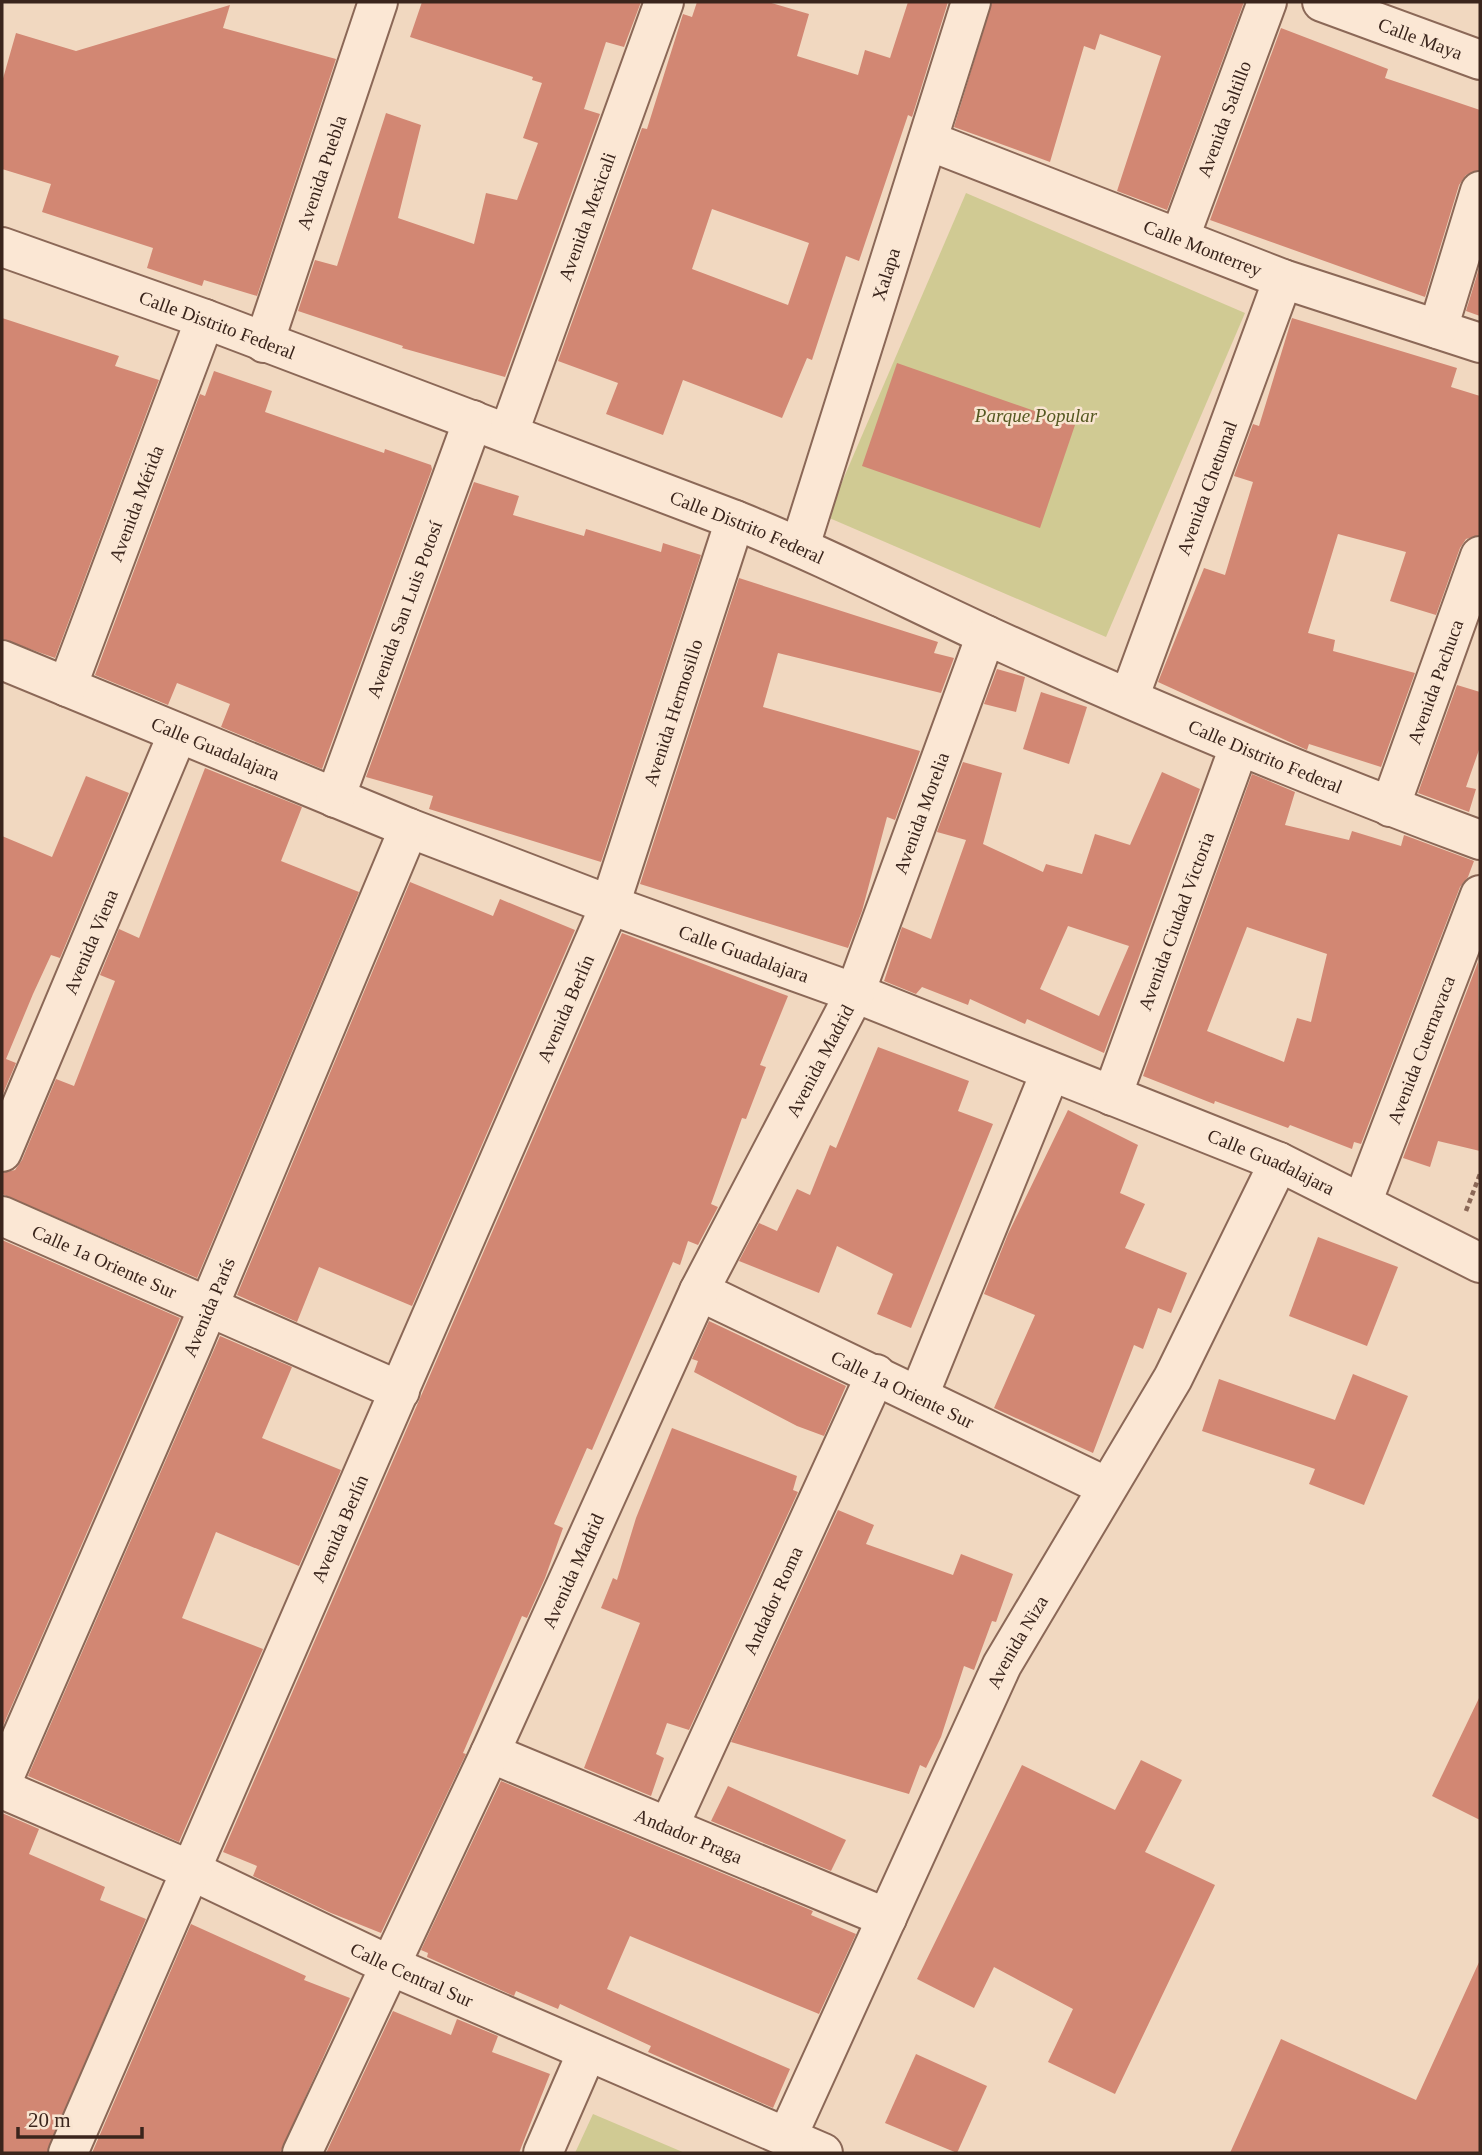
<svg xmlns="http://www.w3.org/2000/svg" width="1482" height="2155" viewBox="0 0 1482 2155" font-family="Georgia,serif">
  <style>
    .green { fill: #d0ca93 }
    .building { fill: #d28773; fill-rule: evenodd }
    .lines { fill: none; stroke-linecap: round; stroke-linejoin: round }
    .minor-casing { stroke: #8b6857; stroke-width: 42 }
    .path { stroke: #8b6857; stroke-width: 4.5; stroke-dasharray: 5 3.5; stroke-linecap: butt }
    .minor { stroke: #fbe7d4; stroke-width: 38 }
    .labels { text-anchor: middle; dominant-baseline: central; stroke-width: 5; stroke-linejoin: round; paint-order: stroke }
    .street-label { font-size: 19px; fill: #3a251c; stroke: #f8e4d0 }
    .park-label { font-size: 19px; font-style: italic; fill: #555821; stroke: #f8e4d0 }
  </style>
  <rect width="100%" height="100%" fill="#f1d8c0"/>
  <g class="green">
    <path d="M966 193 1245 313 1106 637 827 517Z"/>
    <path d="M593 2114 685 2153H575Z"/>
  </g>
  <g class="building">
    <path d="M422 2H641L624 47 606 42 584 109 600 114 505 377 402 348 403 346 298 311 315 260 337 266 386 113 421 125 398 218 474 244 486 193 517 200 538 143 523 138 542 83 532 80 533 77 410 37Z"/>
    <path d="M697 2H768L809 14 797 56 858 75 865 50 890 58 908 2H948L912 117 908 115 859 261 846 256 812 360 807 358 782 418 683 380 663 435 606 414 618 383 558 361 642 128 647 129 683 14 692 17ZM712 209 809 243 788 305 692 269Z"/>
    <path d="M992 2H1244L1167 210 1117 191 1161 56 1100 34 1095 50 1084 46 1050 162 954 127Z"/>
    <path d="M230 5 223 28 336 59 257 296 204 280 202 286 147 268 153 248 42 212 51 184 2 169V82L16 33 76 51Z"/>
    <path d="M1281 28 1388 69 1385 78 1480 110V170L1466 175 1459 185 1425 297 1210 220Z"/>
    <path d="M1480 265V316L1466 311Z"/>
    <path d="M2 318 119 356 115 366 159 380 55 658 2 639Z"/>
    <path d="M1292 318 1457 368 1451 387 1480 396V535L1466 539 1460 548 1436 615 1390 601 1406 552 1338 534 1308 633 1335 640 1333 651 1415 673 1381 767 1309 744 1307 750 1158 682 1204 568 1225 575 1253 482 1234 476 1253 424 1259 426Z"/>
    <path d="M897 363 1075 425 1040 528 862 466Z"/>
    <path d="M214 371 272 391 265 412 384 453 385 449 431 465 432 469 322 769 221 727 230 704 177 683 168 705 95 675 200 394 205 396Z"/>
    <path d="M474 482 519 496 513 515 584 536 586 529 661 552 663 543 701 555 601 862 429 809 433 796 366 777Z"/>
    <path d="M739 578 938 642 934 653 954 658 941 693 778 653 763 707 920 751 895 820 887 817 862 911 848 948 640 884Z"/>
    <path d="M997 669 1025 677 1016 712 984 704Z"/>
    <path d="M1457 685 1480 692V747L1466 787 1476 789 1469 812 1418 793Z"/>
    <path d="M1041 692 1087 707 1069 764 1023 749Z"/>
    <path d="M963 762 1002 773 983 844 1043 872 1046 864 1082 874 1095 834 1130 845 1162 772 1200 789 1104 1053 1027 1019 1025 1024 970 999 968 1005 922 987 916 994 884 981 902 927 931 939 966 840 937 832ZM1068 926 1129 946 1099 1016 1040 989Z"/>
    <path d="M205 768 302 807 281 861 359 892 197 1278 2 1194V1173L15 1170 22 1160 56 1079 74 1086 115 981 100 975 119 929 139 938Z"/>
    <path d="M1252 774 1295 792 1285 825 1349 840 1352 831 1401 846 1404 835 1474 861 1468 877 1460 887 1361 1144 1354 1142 1352 1149 1290 1125 1288 1128 1215 1101 1214 1104 1143 1076ZM1247 927 1327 954 1311 1022 1297 1018 1284 1062 1207 1031Z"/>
    <path d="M86 776 129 793 60 958 51 955 33 994 6 1059 16 1063 2 1096V836L52 857Z"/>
    <path d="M410 882 493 916 500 899 575 930 412 1306 319 1267 297 1322 237 1295Z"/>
    <path d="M622 933 788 996 760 1065 766 1067 746 1119 742 1118 711 1204 718 1207 698 1245 688 1241 680 1265 673 1262 592 1450 587 1448 554 1524 563 1528 545 1578 527 1618 522 1616 463 1753 466 1754 381 1933 331 1913 253 1876 257 1866 223 1852Z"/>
    <path d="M1478 962 1480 1151 1438 1141 1430 1167 1403 1158Z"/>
    <path d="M878 1047 969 1081 958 1111 993 1124 911 1328 877 1314 893 1274 837 1246 819 1293 739 1261 759 1223 777 1231 797 1189 810 1195 830 1145 836 1148Z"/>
    <path d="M1068 1110 1138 1145 1120 1193 1145 1204 1125 1248 1187 1273 1171 1313 1158 1308 1143 1349 1134 1345 1093 1453 994 1408 1035 1315 984 1294 1008 1234Z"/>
    <path d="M1318 1237 1398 1267 1367 1346 1289 1316Z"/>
    <path d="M2 1240 180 1318 2 1728Z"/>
    <path d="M709 1321 846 1386 824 1436 797 1426 694 1372 698 1361 692 1359Z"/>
    <path d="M220 1336 292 1367 262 1438 341 1470 299 1566 216 1532 182 1618 263 1649 179 1842 28 1776Z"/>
    <path d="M1353 1374 1408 1396 1364 1505 1309 1484 1315 1469 1202 1431 1219 1379 1335 1420Z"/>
    <path d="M672 1428 797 1476 793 1490 798 1492 689 1730 667 1723 656 1754 664 1758 651 1796 584 1768 640 1623 601 1608 613 1578 617 1580 636 1518Z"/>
    <path d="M838 1510 874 1525 866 1544 953 1575 961 1554 1013 1574 996 1622 992 1621 974 1670 964 1666 941 1737 926 1768 920 1765 909 1794 731 1742Z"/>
    <path d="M1480 1696V1820L1432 1796Z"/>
    <path d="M1141 1760 1182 1780 1145 1852 1215 1885 1115 2094 1048 2062 1073 2009 994 1967 974 2008 917 1979 1022 1765 1115 1810Z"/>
    <path d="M501 1781 813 1911 811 1915 856 1934 819 2014 630 1936 607 1989 790 2069 773 2108 648 2052 651 2046 560 2004 558 2009 516 1991 514 1996 427 1957 428 1953 421 1950Z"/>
    <path d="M728 1786 846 1840 831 1871 711 1821Z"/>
    <path d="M2 1813 39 1829 29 1854 105 1887 100 1900 146 1919 47 2153H2Z"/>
    <path d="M191 1924 306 1976 304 1980 350 1998 280 2153H92Z"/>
    <path d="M1480 1960V2153H1230L1281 2039 1416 2100Z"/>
    <path d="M393 2011 451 2035 457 2019 498 2036 492 2052 550 2074 519 2153H326Z"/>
    <path d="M916 2054 987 2086 957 2153 885 2123Z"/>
  </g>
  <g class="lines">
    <g class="minor-casing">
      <g id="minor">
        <path id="s1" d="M1322 2 1480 60"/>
        <path id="s2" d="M929 141 1283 279 1480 343"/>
        <path id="s3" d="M1180 237 1267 2"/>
        <path id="s4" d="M2 247 205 319 735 520C820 554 902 596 986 635 1148 709 1312 778 1480 840"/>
        <path d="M1438 329 1480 191"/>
        <path id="s5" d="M264 343 378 2"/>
        <path id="s6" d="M509 432 664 2"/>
        <path id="s7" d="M800 546 971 2"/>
        <path id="s8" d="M2 660 409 828 610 905 855 993 1279 1162 1480 1263"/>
        <path id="s9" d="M67 687 205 319"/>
        <path id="s10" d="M1129 698 1283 279"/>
        <path id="s11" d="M335 798 473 420"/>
        <path id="s12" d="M1390 807 1480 556"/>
        <path id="s13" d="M1112 1096 1239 747"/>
        <path id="s14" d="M2 1152 178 733"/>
        <path id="s15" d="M1362 1203 1480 895"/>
        <path id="s16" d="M2 1216 400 1391"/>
        <path id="s17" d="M699 1291 1107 1487"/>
        <path d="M919 1395 1050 1073"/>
        <path id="s18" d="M490 1753 887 1918"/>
        <path id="s19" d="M2 1782 192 1346 409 828"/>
        <path id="s20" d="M2 1789 190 1870 391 1966 823 2153"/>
        <path id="s21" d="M669 1826 876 1374"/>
        <path id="s22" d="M787 2137 1002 1665 1173 1378 1279 1162"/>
        <path id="s23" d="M68 2153 610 905 735 520"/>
        <path id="s24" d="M302 2153 490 1753 699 1291 855 993 986 635"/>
        <path d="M543 2153 587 2052"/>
      </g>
    </g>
    <path class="path" d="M1466 1211 1480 1174"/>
    <use href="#minor" class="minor"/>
  </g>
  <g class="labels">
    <g class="street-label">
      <text stroke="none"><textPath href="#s1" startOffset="105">Calle Maya</textPath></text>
      <text stroke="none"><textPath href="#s3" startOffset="126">Avenida Saltillo</textPath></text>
      <text stroke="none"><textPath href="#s5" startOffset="180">Avenida Puebla</textPath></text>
      <text stroke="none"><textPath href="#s6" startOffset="229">Avenida Mexicali</textPath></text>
      <text stroke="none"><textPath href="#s2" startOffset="294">Calle Monterrey</textPath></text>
      <text stroke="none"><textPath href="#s7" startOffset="285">Xalapa</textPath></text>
      <text stroke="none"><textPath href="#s4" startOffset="229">Calle Distrito Federal</textPath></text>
      <text stroke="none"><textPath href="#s10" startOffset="224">Avenida Chetumal</textPath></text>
      <text stroke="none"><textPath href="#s9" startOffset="196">Avenida Mérida</textPath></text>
      <text stroke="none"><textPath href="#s4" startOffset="796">Calle Distrito Federal</textPath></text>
      <text stroke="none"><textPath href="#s11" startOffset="201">Avenida San Luis Potosí</textPath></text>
      <text stroke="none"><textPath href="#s12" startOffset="133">Avenida Pachuca</textPath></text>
      <text stroke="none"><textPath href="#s23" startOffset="1563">Avenida Hermosillo</textPath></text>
      <text stroke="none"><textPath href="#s8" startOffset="231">Calle Guadalajara</textPath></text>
      <text stroke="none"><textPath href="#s4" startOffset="1363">Calle Distrito Federal</textPath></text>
      <text stroke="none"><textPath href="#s24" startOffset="1477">Avenida Morelia</textPath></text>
      <text stroke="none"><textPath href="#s13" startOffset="186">Avenida Ciudad Victoria</textPath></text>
      <text stroke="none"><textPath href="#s14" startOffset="228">Avenida Viena</textPath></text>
      <text stroke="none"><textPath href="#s8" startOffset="798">Calle Guadalajara</textPath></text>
      <text stroke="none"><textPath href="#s23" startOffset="1248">Avenida Berlín</textPath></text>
      <text stroke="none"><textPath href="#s15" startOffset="164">Avenida Cuernavaca</textPath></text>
      <text stroke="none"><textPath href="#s24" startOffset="1209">Avenida Madrid</textPath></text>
      <text stroke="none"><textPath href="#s8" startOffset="1365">Calle Guadalajara</textPath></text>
      <text stroke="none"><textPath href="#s16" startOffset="112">Calle 1a Oriente Sur</textPath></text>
      <text stroke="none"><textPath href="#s19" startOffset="518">Avenida París</textPath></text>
      <text stroke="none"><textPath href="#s17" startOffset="226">Calle 1a Oriente Sur</textPath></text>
      <text stroke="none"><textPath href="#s23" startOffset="681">Avenida Berlín</textPath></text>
      <text stroke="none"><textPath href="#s24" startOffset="642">Avenida Madrid</textPath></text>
      <text stroke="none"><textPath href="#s21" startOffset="248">Andador Roma</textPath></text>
      <text stroke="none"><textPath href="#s22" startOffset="546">Avenida Niza</textPath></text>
      <text stroke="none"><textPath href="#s18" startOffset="215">Andador Praga</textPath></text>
      <text stroke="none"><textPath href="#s20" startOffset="450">Calle Central Sur</textPath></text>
    </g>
    <g class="park-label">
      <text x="1036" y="415">Parque Popular</text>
    </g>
  </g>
  <rect width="1482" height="2155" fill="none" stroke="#3a251c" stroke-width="7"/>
  <path d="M18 2127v10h124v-10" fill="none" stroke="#3a251c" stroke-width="3.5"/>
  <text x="28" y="2127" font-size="21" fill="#3a251c" stroke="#f8e4d0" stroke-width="5" paint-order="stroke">20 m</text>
</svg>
